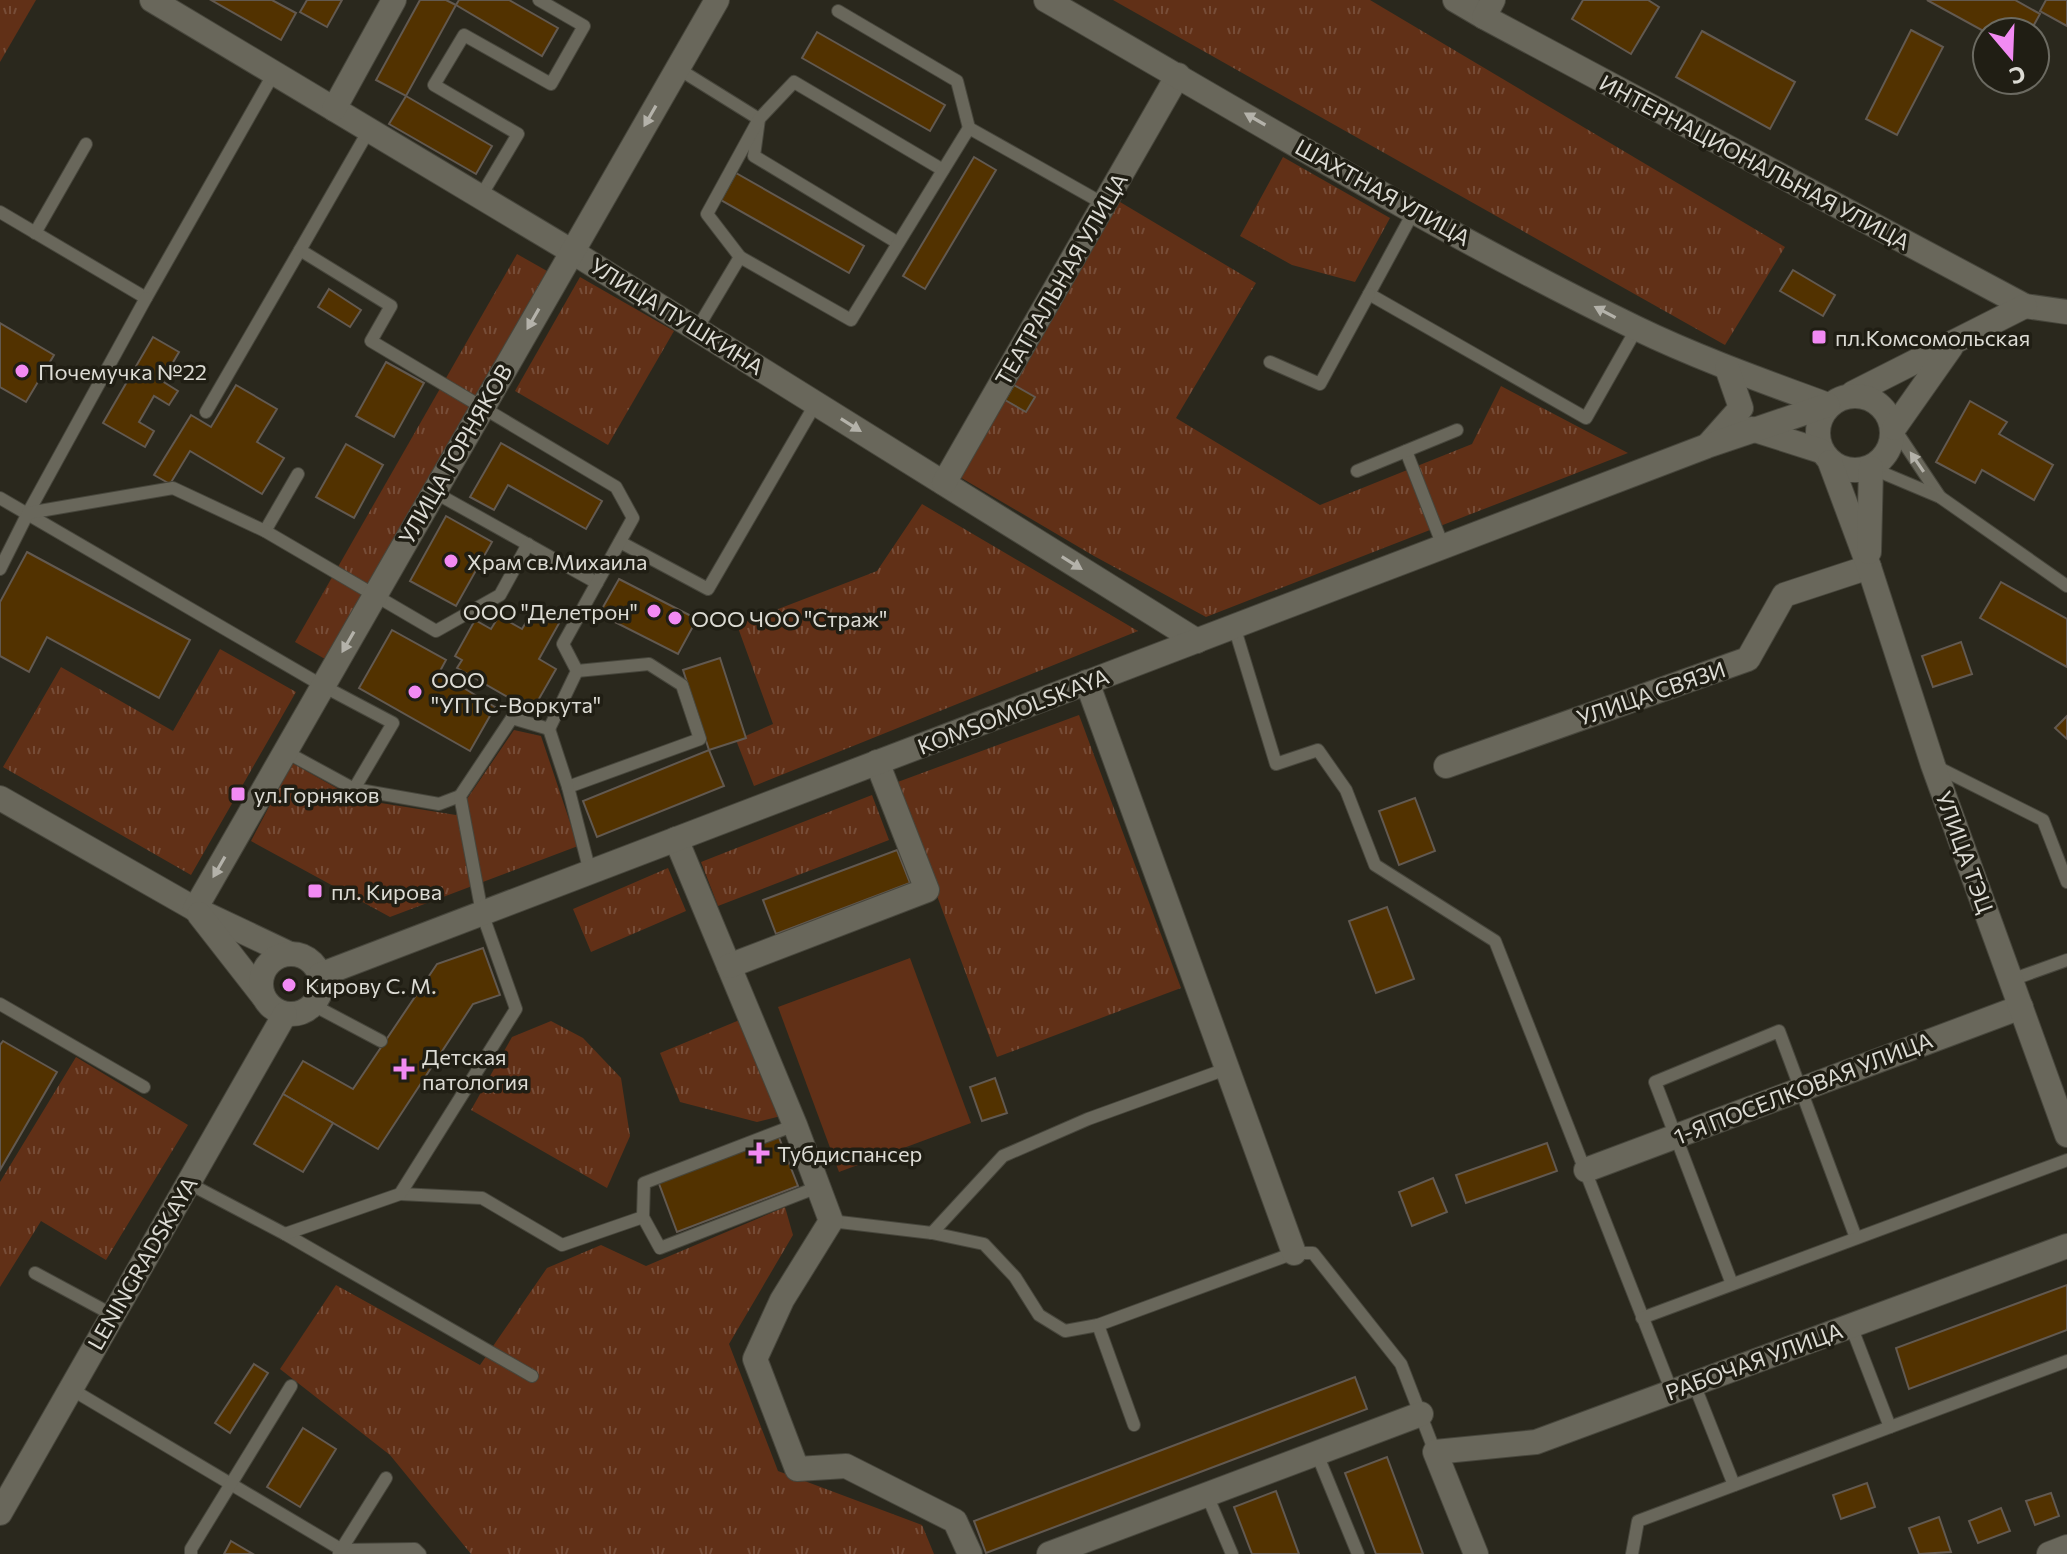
<svg xmlns="http://www.w3.org/2000/svg" width="2067" height="1554" viewBox="0 0 2067 1554" font-family="Commissioner,sans-serif">
  <style>
    .grass { fill: url(#grass-tufts) }
    .green { fill: #613017 }
    .building { fill: #523200; stroke: #625950; stroke-width: 2 }
    .lines { fill: none; stroke-linecap: round; stroke-linejoin: round }
    .lane-casing { stroke: #47463c; stroke-width: 14 }
    .street-casing { stroke: #47463c; stroke-width: 26 }
    .secondary-casing { stroke: #47463c; stroke-width: 26 }
    .lane { stroke: #69675b; stroke-width: 12 }
    .street { stroke: #69675b; stroke-width: 24 }
    .secondary { stroke: #69675b; stroke-width: 24 }
    .oneway { fill: #b4b2aa }
    .poi-dot { fill: #f28af3; stroke: #201e14; stroke-width: 3 }
    .labels { text-anchor: middle; dominant-baseline: central; stroke-width: 7; stroke-linejoin: round; paint-order: stroke }
    .street-label { font-size: 22px; fill: #dcdbd4; stroke: #201e14 }
    .poi-label { font-size: 22px; fill: #dcdbd4; stroke: #201e14; text-anchor: start }
  </style>
  <defs>
    <pattern id="grass-tufts" width="24" height="20" patternUnits="userSpaceOnUse" patternTransform="scale(2)"><rect width="24" height="20" fill="#613017"/><path d="M3 7l-1-3M5 7V3M7 7l1-3M15 17l-1-3M17 17v-4M19 17l1-3" fill="none" stroke="#774d38"/></pattern>
  </defs>
  <rect width="100%" height="100%" fill="#2a281d"/>
  <g class="grass">
    <path d="M0 0H36L0 62Z"/>
    <path d="M1113 0H1370L1785 247 1725 345Z"/>
    <path d="M1283 157 1390 218 1355 282 1292 265 1240 236Z"/>
    <path d="M1115 199 1256 283 1176 418 1320 505 1472 444 1501 386 1628 453 1206 617 1094 556 953 473Z"/>
    <path d="M517 254 547 271 325 659 295 642Z"/>
    <path d="M580 277 674 331 608 445 515 391Z"/>
    <path d="M922 504 1138 631 754 786 736 740 773 724 737 625 877 571Z"/>
    <path d="M220 649 296 692 191 875 3 767 61 667 173 731Z"/>
    <path d="M1079 715 1181 988 997 1057 895 783Z"/>
    <path d="M514 730 541 736 578 846 390 917 251 841 292 763 356 799 456 815Z"/>
    <path d="M872 795 889 840 718 906 701 862Z"/>
    <path d="M668 868 686 911 591 952 573 909Z"/>
    <path d="M742 1019 781 1116 757 1122 680 1102 660 1053Z"/>
    <path d="M551 1021 583 1038 621 1078 630 1136 607 1188 471 1110 512 1037Z"/>
    <path d="M76 1057 188 1125 106 1260 41 1221 0 1287V1182Z"/>
    <path d="M785 1207 793 1235 729 1344 778 1471 922 1525 934 1554H471L390 1455 280 1369 336 1285 480 1365 547 1268 601 1245 646 1266Z"/>
  </g>
  <path class="green" d="M910 958 971 1123 839 1172 778 1007Z"/>
  <g class="building">
    <path d="M211 0H272L296 13 281 40Z"/>
    <path d="M307 0H342L327 27 300 12Z"/>
    <path d="M420 0H446L456 5 406 96 376 80Z"/>
    <path d="M459 0H509L558 28 542 56 456 5Z"/>
    <path d="M1583 0H1648L1659 7 1631 54 1572 19Z"/>
    <path d="M1927 0H2015L2040 14 2030 32 1987 33Z"/>
    <path d="M2046 0H2067V26L2040 11Z"/>
    <path d="M1911 30 1943 47 1897 135 1866 119Z"/>
    <path d="M1702 31 1795 82 1770 129 1676 77Z"/>
    <path d="M817 32 945 105 930 131 802 58Z"/>
    <path d="M406 96 492 146 476 174 389 124Z"/>
    <path d="M974 157 996 170 925 289 903 276Z"/>
    <path d="M736 173 864 246 849 273 721 200Z"/>
    <path d="M1793 270 1835 295 1823 316 1780 291Z"/>
    <path d="M329 289 361 310 350 327 318 307Z"/>
    <path d="M0 323 54 355 26 402 0 387Z"/>
    <path d="M153 337 179 352 162 381 178 391 169 405 154 396 139 422 154 431 145 447 103 423Z"/>
    <path d="M386 362 424 383 394 437 356 416Z"/>
    <path d="M236 385 277 409 257 442 284 458 262 494 190 451 170 484 154 475 191 415 211 427Z"/>
    <path d="M1014 385 1035 397 1026 412 1005 400Z"/>
    <path d="M1970 401 2007 422 1999 434 2053 465 2034 500 1982 470 1975 483 1936 462Z"/>
    <path d="M501 443 602 501 586 529 508 485 494 510 470 497Z"/>
    <path d="M346 444 383 465 354 518 316 497Z"/>
    <path d="M446 516 492 542 456 606 410 581Z"/>
    <path d="M27 552 190 640 159 698 47 637 29 672 0 656V602Z"/>
    <path d="M619 579 697 619 678 654 599 614Z"/>
    <path d="M2001 582 2067 619V667L1980 618Z"/>
    <path d="M537 604 562 618 539 659 556 669 532 711 457 668 462 660 455 656 475 620 491 629 499 616 522 629Z"/>
    <path d="M392 630 446 660 439 673 495 707 470 751 359 688Z"/>
    <path d="M1961 642 1972 674 1933 687 1922 656Z"/>
    <path d="M720 658 746 738 709 750 683 670Z"/>
    <path d="M2067 716V739L2055 728Z"/>
    <path d="M709 750 724 786 597 837 583 801Z"/>
    <path d="M1415 798 1435 851 1399 865 1379 811Z"/>
    <path d="M897 850 910 883 776 934 763 900Z"/>
    <path d="M1387 907 1414 979 1376 993 1349 921Z"/>
    <path d="M483 948 500 995 473 1004 378 1149 283 1094 303 1061 353 1089 437 964Z"/>
    <path d="M3 1041 57 1072 0 1170V1045Z"/>
    <path d="M995 1078 1007 1113 982 1121 970 1087Z"/>
    <path d="M283 1094 333 1123 303 1172 254 1144Z"/>
    <path d="M778 1135 798 1186 677 1232 658 1181Z"/>
    <path d="M1547 1143 1557 1171 1466 1203 1456 1175Z"/>
    <path d="M1433 1178 1447 1212 1412 1226 1399 1192Z"/>
    <path d="M2067 1285V1330L1909 1389 1896 1348Z"/>
    <path d="M254 1364 268 1373 230 1433 215 1423Z"/>
    <path d="M1355 1377 1367 1409 986 1553 974 1521Z"/>
    <path d="M303 1428 336 1449 300 1507 267 1487Z"/>
    <path d="M1387 1457 1423 1554H1376L1345 1473Z"/>
    <path d="M1867 1483 1875 1507 1841 1519 1833 1495Z"/>
    <path d="M1276 1491 1299 1554H1252L1234 1507Z"/>
    <path d="M2051 1493 2059 1516 2035 1525 2026 1501Z"/>
    <path d="M2001 1508 2010 1531 1978 1543 1969 1521Z"/>
    <path d="M1939 1517 1951 1552 1919 1554 1909 1528Z"/>
    <path d="M231 1541 253 1554H224Z"/>
  </g>
  <g class="lines">
    <g class="lane-casing">
      <g id="lane">
        <path d="M838 11 957 81 969 128"/>
        <path d="M677 68 759 119 754 156 898 243"/>
        <path d="M481 196 518 134 434 85 464 35 551 84 584 26 539 0"/>
        <path d="M1414 211 1369 294 1586 418 1637 328"/>
        <path d="M0 212 146 298 274 73"/>
        <path d="M35 233 86 144"/>
        <path d="M740 257 707 214 759 119 794 82 943 170"/>
        <path d="M697 329 740 257 851 320 969 128 1104 204"/>
        <path d="M1270 362 1320 384 1369 294"/>
        <path d="M206 412 300 250"/>
        <path d="M1894 428 1940 497"/>
        <path d="M1406 451 1443 546"/>
        <path d="M1871 468 1940 497 2067 586"/>
        <path d="M1357 471 1457 430"/>
        <path d="M434 492 597 583"/>
        <path d="M0 498 323 686 393 723 354 789"/>
        <path d="M28 513 146 298"/>
        <path d="M265 531 298 474"/>
        <path d="M620 542 708 589 816 403"/>
        <path d="M0 569 28 513 173 488 265 531 436 631 500 595 528 544"/>
        <path d="M1234 626 1276 764 1318 750 1346 790 1375 865 1495 941 1672 1392"/>
        <path d="M577 671 649 664 682 685 700 739 568 787 590 872"/>
        <path d="M549 729 568 787"/>
        <path d="M286 752 354 789 439 804 460 796"/>
        <path d="M1937 767 2043 820 2067 882"/>
        <path d="M2011 980 2067 960"/>
        <path d="M0 1004 144 1087"/>
        <path d="M313 1005 381 1041"/>
        <path d="M188 1183 285 1234 532 1376"/>
        <path d="M400 1194 482 1198 562 1245 643 1217 660 1248 818 1187"/>
        <path d="M643 1217 644 1183 795 1125"/>
        <path d="M831 1221 932 1233 984 1244 1015 1277 1039 1315 1065 1331 1098 1325 1294 1253H1313L1401 1364 1435 1452"/>
        <path d="M932 1233 1003 1156 1088 1119 1226 1069"/>
        <path d="M285 1234 400 1194 516 1009 482 913 460 796 512 718 549 729 577 671 563 644 633 518 616 487 371 341 391 306 300 250 369 130"/>
        <path d="M35 1273 113 1315"/>
        <path d="M1732 1284 1655 1082 1779 1031 1856 1238"/>
        <path d="M1642 1318 2067 1160"/>
        <path d="M1098 1325 1134 1425"/>
        <path d="M1851 1326 1890 1427"/>
        <path d="M1694 1384 1734 1485"/>
        <path d="M71 1389 342 1550 415 1549 420 1554"/>
        <path d="M1317 1454 1358 1554"/>
        <path d="M1207 1495 1232 1554"/>
        <path d="M339 1553 386 1478"/>
        <path d="M191 1554V1549L291 1386"/>
        <path d="M1632 1554 1638 1521 2067 1361"/>
      </g>
    </g>
    <g class="street-casing">
      <g id="street">
        <path d="M1455 0 1484 17"/>
        <path d="M571 251 1197 641"/>
        <path d="M944 483 1178 75"/>
        <path d="M1087 682 1294 1253"/>
        <path d="M1446 766 1748 659 1784 595 1869 567"/>
        <path d="M676 839 795 1125 831 1221 782 1300 755 1359 797 1469 846 1466 955 1521 970 1554"/>
        <path d="M729 966 927 890 877 762"/>
        <path d="M1586 1170 2021 1007"/>
        <path d="M1049 1554 1421 1414"/>
        <path d="M1476 1554 1435 1452 1536 1442 2067 1246"/>
        <path d="M2049 1554 2067 1547"/>
      </g>
    </g>
    <g class="secondary-casing">
      <g id="secondary">
        <path d="M152 0 571 251"/>
        <path d="M1046 0C1241 112 1434 230 1636 328 1698 358 1763 381 1828 405"/>
        <path d="M1493 0 1484 17 2025 306 2067 312"/>
        <path d="M334 109 394 0"/>
        <path d="M1853 393 2025 306"/>
        <circle cx="1855" cy="433" r="37"/>
        <path d="M1894 428 1951 347"/>
        <path d="M1752 429 1821 451"/>
        <path d="M1709 444 1741 408 1727 368"/>
        <path d="M1830 462 1869 567 1933 765 2067 1135"/>
        <path d="M1869 552 1871 468"/>
        <path d="M0 798 195 909 290 954"/>
        <path d="M195 909 717 0"/>
        <path d="M199 914 263 996"/>
        <circle cx="291" cy="984" r="30"/>
        <path d="M320 975 1707 446 1828 405"/>
        <path d="M0 1513 285 1014"/>
      </g>
    </g>
    <use href="#lane" class="lane"/>
    <use href="#street" class="street"/>
    <use href="#secondary" class="secondary"/>
  </g>
  <defs><path id="oneway-solid" d="M-6-.8H1V-3.2L6.5 0L1 3.2V.8H-6Z" transform="scale(2)"/></defs>
  <g class="oneway">
    <use href="#oneway-solid" transform="translate(650 116) rotate(120)"/>
    <use href="#oneway-solid" transform="translate(1255 119) rotate(-150)"/>
    <use href="#oneway-solid" transform="translate(1605 312) rotate(-152)"/>
    <use href="#oneway-solid" transform="translate(533 319) rotate(120)"/>
    <use href="#oneway-solid" transform="translate(851 425) rotate(32)"/>
    <use href="#oneway-solid" transform="translate(1917 462) rotate(-124)"/>
    <use href="#oneway-solid" transform="translate(1072 563) rotate(32)"/>
    <use href="#oneway-solid" transform="translate(348 642) rotate(120)"/>
    <use href="#oneway-solid" transform="translate(219 867) rotate(120)"/>
  </g>
  <g class="poi-dot">
    <rect x="1811" y="329" width="16" height="16" rx="4"/>
    <circle cx="22" cy="371" r="8"/>
    <circle cx="451" cy="561" r="8"/>
    <circle cx="654" cy="611" r="8"/>
    <circle cx="675" cy="618" r="8"/>
    <circle cx="415" cy="692" r="8"/>
    <rect x="230" y="786" width="16" height="16" rx="4"/>
    <rect x="307" y="883" width="16" height="16" rx="4"/>
    <circle cx="289" cy="985" r="8"/>
    <path d="M400 1057h8v8h8v8h-8v8h-8v-8h-8v-8h8z"/>
    <path d="M755 1141h8v8h8v8h-8v8h-8v-8h-8v-8h8z"/>
  </g>
  <g class="labels">
    <g class="street-label">
      <text transform="translate(1755 162) rotate(28)">ИНТЕРНАЦИОНАЛЬНАЯ УЛИЦА</text>
      <text transform="translate(1383 192) rotate(29)">ШАХТНАЯ УЛИЦА</text>
      <text transform="translate(1061 279) rotate(-60)">ТЕАТРАЛЬНАЯ УЛИЦА</text>
      <text transform="translate(677 316) rotate(32)">УЛИЦА ПУШКИНА</text>
      <text transform="translate(455 454) rotate(-60)">УЛИЦА ГОРНЯКОВ</text>
      <text transform="translate(1651 693) rotate(-19)">УЛИЦА СВЯЗИ</text>
      <text transform="translate(1013 711) rotate(-21)">KOMSOMOLSKAYA</text>
      <text transform="translate(1965 852) rotate(70)">УЛИЦА ТЭЦ</text>
      <text transform="translate(1803 1088) rotate(-21)">1-Я ПОСЕЛКОВАЯ УЛИЦА</text>
      <text transform="translate(142 1263) rotate(-60)">LENINGRADSKAYA</text>
      <text transform="translate(1754 1361) rotate(-20)">РАБОЧАЯ УЛИЦА</text>
    </g>
    <g class="poi-label">
      <text x="1835" y="337">пл.Комсомольская</text>
      <text x="38" y="371">Почемучка №22</text>
      <text x="467" y="561">Храм св.Михаила</text>
      <text x="638" y="611" text-anchor="end">ООО "Делетрон"</text>
      <text x="691" y="618">ООО ЧОО "Страж"</text>
      <text x="431" y="679">ООО<tspan x="431" dy="25">"УПТС-Воркута"</tspan></text>
      <text x="254" y="794">ул.Горняков</text>
      <text x="331" y="891">пл. Кирова</text>
      <text x="305" y="985">Кирову С. М.</text>
      <text x="422" y="1056">Детская<tspan x="422" dy="25">патология</tspan></text>
      <text x="777" y="1153">Тубдиспансер</text>
    </g>
  </g>
  <g transform="translate(2011 56) rotate(161)"><circle r="38" fill="#201e14" stroke="#6b6a61" stroke-width="2"/>
  <path d="M0-6L14 30L0 20L-14 30Z" fill="#f28af3"/>
  <text y="-12" font-size="22" font-weight="bold" text-anchor="middle" fill="#dcdbd4">С</text>
  </g>
</svg>
